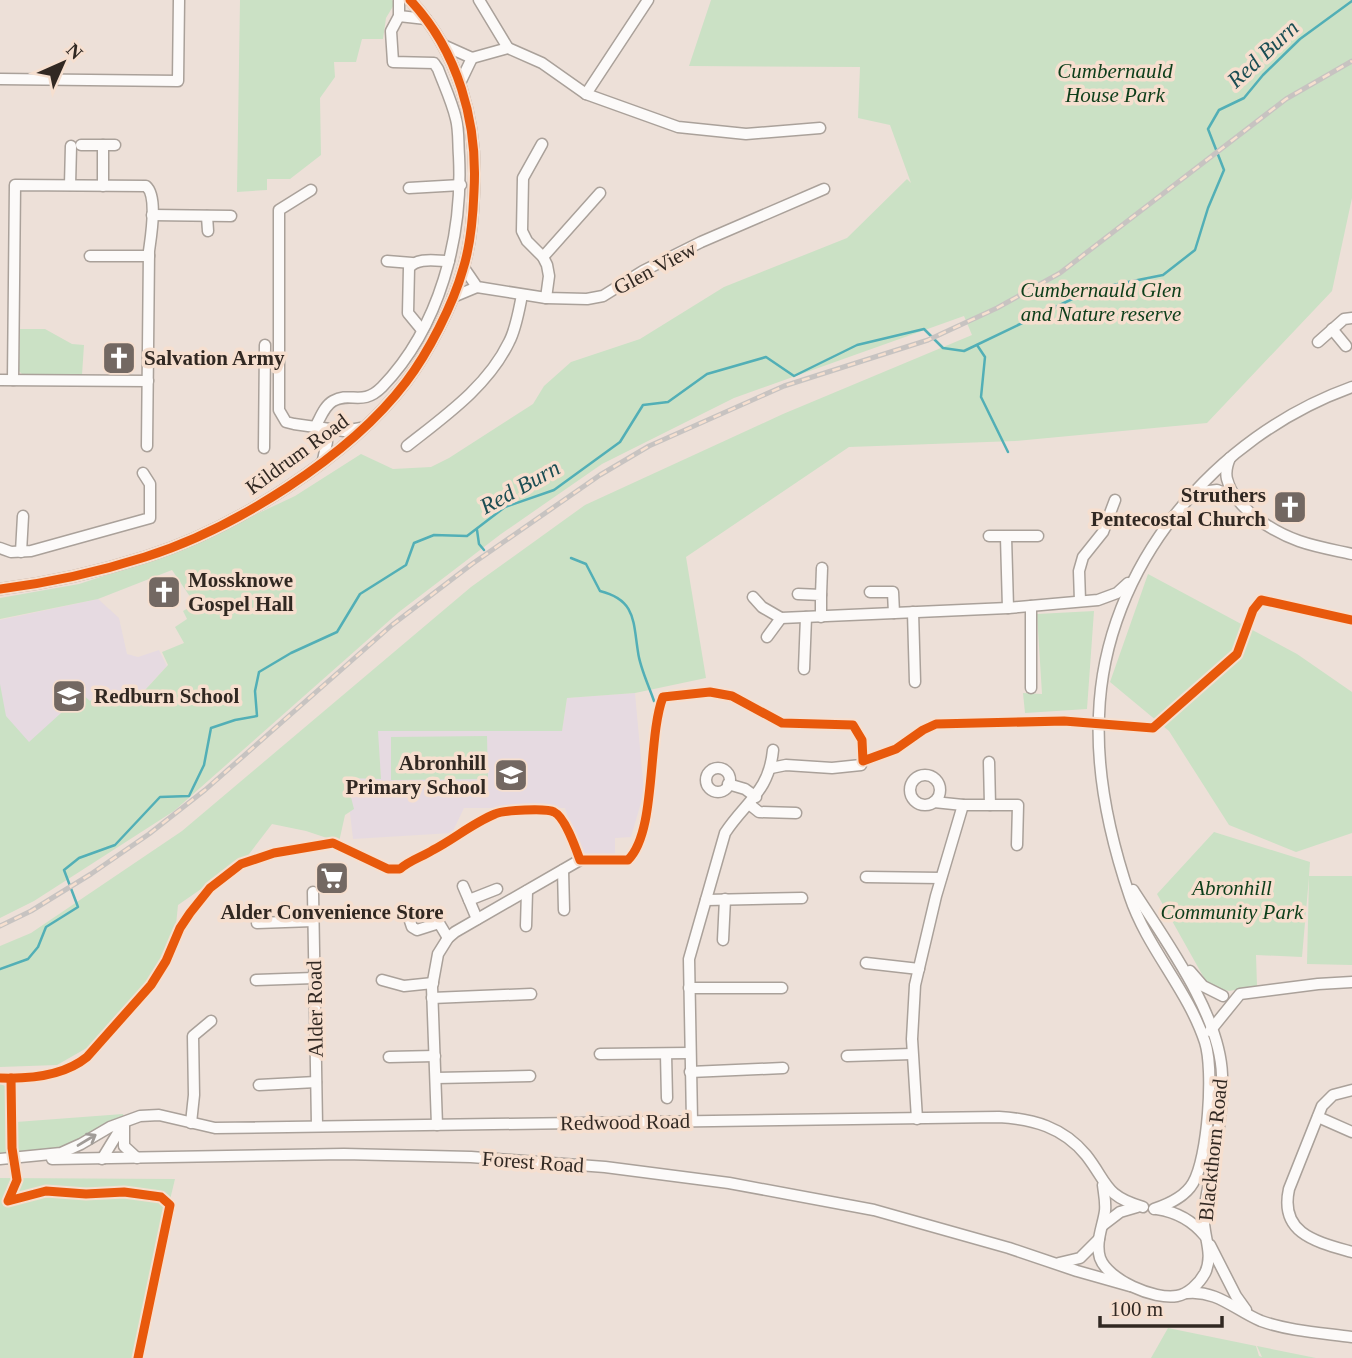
<svg xmlns="http://www.w3.org/2000/svg" width="1352" height="1358" viewBox="0 0 1352 1358" font-family="'Times New Roman',serif">
  <style>
    .education { fill: #e6dae1 }
    .green { fill: #cbe1c5 }
    .lines { fill: none; stroke-linecap: round; stroke-linejoin: round }
    .stream { stroke: #52afb6; stroke-width: 2.5 }
    .minor-casing { stroke: #aaa19a; stroke-width: 13 }
    .minor { stroke: #fcfaf9; stroke-width: 10 }
    .rail-casing { stroke: #c7c3c1; stroke-width: 5 }
    .rail { stroke: #f6dfcf; stroke-width: 2.5; stroke-dasharray: 8; stroke-linecap: butt }
    .cycleway-casing { stroke: #f6dfcf; stroke-width: 13 }
    .cycleway { stroke: #e8590c; stroke-width: 9 }
    .oneway { stroke: #a19c98 }
    .labels { text-anchor: middle; dominant-baseline: central; stroke-width: 7; stroke-linejoin: round; paint-order: stroke }
    .park-label { font-size: 21px; font-style: italic; fill: #0d3e1a; stroke: #f6dfcf }
    .street-label { font-size: 21px; fill: #312822; stroke: #f6dfcf }
    .poi-label { font-size: 21px; font-weight: bold; fill: #312822; stroke: #f6dfcf; text-anchor: start }
    .water-label { font-size: 23px; font-style: italic; fill: #1b4d53; stroke: #f6dfcf }
  </style>
  <rect width="100%" height="100%" fill="#ede0d8"/>
  <g class="education">
    <path d="M98 599 119 618 127 654 138 657 159 650 167 666 50 792 0 727V620Z"/>
    <path d="M635 693 644 792 631 837 615 838V859H585L581 856 565 808H464L452 833 353 839 346 778H381L377 730 562 731 567 698Z"/>
  </g>
  <g class="green">
    <path d="M240 0H392L395 3 386 18 383 39H362L356 62H334L335 77 320 98 321 155 290 179H267V190L237 192Z"/>
    <path d="M711 0H1352V198L1332 291 1207 423 1015 441 849 447 686 557 706 678 635 693 567 698 562 731H378L381 779 346 778 354 809 345 815 339 842 306 831 272 824 246 858 178 905 175 935 148 985 92 1045 57 1065 0 1067V946L31 933 182 831 471 587 585 505 783 414 972 335 964 316 734 398 602 464 501 534 399 612 174 811 34 901 0 918V684L6 716 29 742 82 694 90 701 104 689 116 698 135 701 168 665 162 652 184 643 175 627 187 619 183 611 195 604 172 570 98 599 0 619V598L79 584 172 554 295 496 361 454 393 469 431 467 449 458 533 404 544 386 571 362 640 339 724 287 847 238 907 179 911 183 890 125 858 118 860 67 689 66Z"/>
    <path d="M20 329H45L72 344 84 345 82 375 24 376 19 371Z"/>
    <path d="M1148 574 1297 654 1352 692V833L1296 852 1229 825 1169 731 1110 682Z"/>
    <path d="M1094 611 1087 709 1025 713 1023 693 1042 694 1037 614Z"/>
    <path d="M487 736 488 779 391 780V737Z"/>
    <path d="M1214 832 1310 862 1309 876H1352V965L1307 964 1309 877 1302 957 1256 955 1257 986 1229 991 1208 985 1157 894Z"/>
    <path d="M0 1084 8 1087 11 1150 17 1149 16 1122 123 1114 124 1117C101 1125 83 1141 60 1148 42 1154 19 1153 0 1155Z"/>
    <path d="M0 1178 175 1179 132 1358H0Z"/>
    <path d="M1168 1328 1256 1346 1259 1356 1262 1357 1257 1346 1316 1358H1151Z"/>
  </g>
  <g class="lines">
    <g class="stream">
      <path d="M977 345 985 357 981 397 1008 452"/>
      <path d="M477 530 479 544 484 550"/>
      <path d="M571 558 586 564 600 591C636 600 633 621 638 652 640 668 649 686 654 701"/>
      <path d="M0 969 28 959 38 947 46 927 78 907 64 870 79 858 115 845 160 797 189 796 204 765 211 728 235 720 257 716 255 691 259 672 291 653 337 632 360 594 406 565 414 543 434 535 467 536 505 507 554 490 620 442 643 405 668 402 707 374 766 357 794 376 857 345 924 329 943 348 964 351 1093 289 1163 275 1195 250 1208 208 1224 170 1208 129 1219 110 1244 98 1263 75 1300 39 1352 1"/>
    </g>
    <g class="minor-casing">
      <g id="minor">
        <path d="M479 0 508 48"/>
        <path d="M399 16 426 19"/>
        <path d="M443 45 472 58 508 48 542 63 586 94 678 127 746 134 820 128"/>
        <path d="M0 79 178 81 179 0"/>
        <path d="M460 83 472 58"/>
        <path d="M586 94 648 0"/>
        <path d="M542 144 523 178 522 231 527 241 543 257 547 265 549 276 546 298"/>
        <path d="M81 145H115"/>
        <path d="M103 145V186"/>
        <path d="M70 185 71 146"/>
        <path d="M409 188 461 185"/>
        <path d="M311 190 279 210V410L286 422 294 424 344 431 361 428"/>
        <path d="M152 215 231 216"/>
        <path d="M207 216 208 231"/>
        <path d="M90 256H149"/>
        <path d="M543 257 600 193"/>
        <path d="M387 261 412 263"/>
        <path d="M464 268 477 287 546 298 587 299 603 296 643 271 701 242 824 189"/>
        <path d="M453 297 477 287"/>
        <path d="M1332 329 1346 346"/>
        <path d="M422 330 408 313 409 268C417 257 436 261 449 261"/>
        <path d="M1318 342 1344 319 1352 318"/>
        <path d="M0 380 148 381"/>
        <path d="M13 380 15 185 146 186C158 196 151 236 149 251L147 446"/>
        <path d="M315 427C320 419 324 406 333 401 351 391 362 407 382 387 440 327 463 237 459 156 458 144 459 130 456 119 452 102 444 85 438 69L434 63 393 62 391 31 399 16V0"/>
        <path d="M322 428 327 442 323 460"/>
        <path d="M407 446C445 416 488 386 509 342 516 329 519 310 522 295"/>
        <path d="M264 448 265 345"/>
        <path d="M1230 458C1227 465 1225 471 1227 479 1234 508 1273 532 1299 541 1316 547 1334 550 1352 554"/>
        <path d="M1194 493 1217 490 1235 497"/>
        <path d="M989 536H1038"/>
        <path d="M1006 537 1008 608"/>
        <path d="M0 548 11 552 31 551 150 518V484L143 473"/>
        <path d="M21 552 23 516"/>
        <path d="M0 589C48 583 98 572 145 557 234 529 349 457 406 382 428 353 453 305 463 269 471 244 473 217 474 191 478 122 458 51 410 0"/>
        <path d="M870 592H893L894 613"/>
        <path d="M798 594 821 595V617"/>
        <path d="M821 595 822 568"/>
        <path d="M753 597 762 607 781 618 1008 608 1098 600 1117 593 1128 583"/>
        <path d="M1080 601 1079 571 1083 557 1103 532 1115 500"/>
        <path d="M1031 606V688"/>
        <path d="M913 612 915 682"/>
        <path d="M767 637 781 618"/>
        <path d="M804 669 806 617"/>
        <path d="M989 762 990 805"/>
        <path d="M771 768 786 765 832 768 861 765"/>
        <circle cx="718" cy="780" r="12"/>
        <circle cx="925" cy="790" r="15"/>
        <path d="M728 784 745 789 756 797"/>
        <path d="M934 802 963 805H1018L1017 845"/>
        <path d="M749 804 759 812 796 813"/>
        <path d="M563 870 564 910"/>
        <path d="M866 877 941 878"/>
        <path d="M463 886 469 900"/>
        <path d="M313 892 317 1125"/>
        <path d="M706 900 802 898"/>
        <path d="M408 915 412 927 417 930 439 923 448 938"/>
        <path d="M477 919 469 900 497 889"/>
        <path d="M257 923 313 921"/>
        <path d="M526 926 527 891"/>
        <path d="M723 940 725 899"/>
        <path d="M866 963 919 969"/>
        <path d="M1190 971 1203 986 1223 996"/>
        <path d="M256 980 314 978"/>
        <path d="M382 980 404 986 433 983"/>
        <path d="M689 988H782"/>
        <path d="M432 998 531 994"/>
        <path d="M1210 1031 1240 994 1318 984 1352 982"/>
        <path d="M600 1054 689 1053"/>
        <path d="M666 1054 667 1098"/>
        <path d="M847 1056 912 1054"/>
        <path d="M389 1057 435 1056"/>
        <path d="M690 1072 783 1068"/>
        <path d="M436 1078 530 1076"/>
        <path d="M259 1085 316 1082"/>
        <path d="M1352 1090 1333 1095 1322 1106 1289 1189C1279 1234 1317 1242 1352 1252"/>
        <path d="M1318 1117 1352 1132"/>
        <path d="M917 1119 912 1039 915 985 936 896 963 805"/>
        <path d="M692 1121 689 959 725 833C746 801 769 792 773 750"/>
        <path d="M191 1123 194 1095 193 1036 211 1021"/>
        <path d="M437 1125 432 987 438 954 448 938 455 932 580 860"/>
        <path d="M124 1126V1146L137 1158"/>
        <path d="M0 1159 61 1153 81 1144 110 1127 140 1116 159 1115 215 1128 999 1117C1033 1119 1063 1127 1086 1155 1108 1183 1104 1196 1143 1207"/>
        <path d="M52 1159 344 1154 471 1157 605 1167 729 1183 874 1210 1009 1248 1077 1271 1130 1286"/>
        <path d="M102 1159 124 1123"/>
        <path d="M1103 1185C1104 1194 1106 1202 1105 1211 1103 1226 1095 1242 1100 1258 1108 1280 1154 1300 1177 1296 1188 1294 1199 1284 1205 1273 1215 1252 1201 1233 1204 1211 1211 1166 1224 1120 1222 1075 1220 1014 1165 940 1133 890"/>
        <path d="M1154 1209C1169 1204 1185 1197 1193 1183 1208 1158 1214 1070 1205 1042 1188 990 1147 948 1130 897 1110 838 1096 777 1099 715 1104 566 1215 436 1352 387"/>
        <path d="M1157 1209C1177 1212 1192 1220 1205 1236"/>
        <path d="M1103 1225 1120 1212 1137 1207"/>
        <path d="M1210 1245 1236 1296 1246 1310"/>
        <path d="M1059 1263 1080 1258 1099 1239"/>
        <path d="M1187 1293C1217 1290 1235 1310 1261 1321 1289 1331 1323 1333 1352 1337"/>
      </g>
    </g>
    <use href="#minor" class="minor"/>
    <g class="rail-casing">
      <path id="rail" d="M0 926 31 911 91 874 149 834 205 790 392 625 472 564 600 475 649 446 784 386 928 340 997 308 1060 273 1286 99 1352 61"/>
    </g>
    <use href="#rail" class="rail"/>
    <g class="cycleway-casing">
      <g id="cycleway">
        <path d="M0 589C48 583 98 572 145 557 234 529 349 457 406 382 428 353 453 305 463 269 471 244 473 217 474 191 478 122 458 51 410 0"/>
        <path d="M0 1078C29 1079 64 1076 87 1057L151 985 166 961 180 928 190 913 210 888 241 864 274 853 333 843 388 869H400C410 860 422 857 433 850 454 839 473 823 495 814 503 810 547 808 554 812 565 817 576 849 580 860H628C657 832 647 738 663 697L710 692 732 696 782 723 853 725 862 740 863 761 896 749 923 730 936 724 1064 721 1153 728 1237 654 1253 610 1261 600 1352 620"/>
        <path d="M11 1078 12 1148 17 1180 8 1201 46 1191 86 1194 124 1192 161 1197 170 1205 138 1358"/>
      </g>
    </g>
    <use href="#cycleway" class="cycleway"/>
  </g>
  <defs><path id="oneway-shaft" d="M-6 0H5M1.5-3L5.5 0L1.5 3" fill="none" stroke-width="1.6" stroke-linecap="round" stroke-linejoin="round" transform="scale(1.75)"/></defs>
  <use class="oneway" href="#oneway-shaft" transform="translate(87 1140) rotate(-31)"/>
  <defs>
    <g id="church-square" transform="scale(1.75)"><rect x="-9" y="-9" width="18" height="18" rx="4" fill="#736862" stroke="#f6dfcf"/><path d="M-1.2-6h2.4v3.5h3.3v2.4h-3.3V6h-2.4V-.1h-3.3v-2.4h3.3Z" fill="#fff"/></g>
    <g id="school-square" transform="scale(1.75)"><rect x="-9" y="-9" width="18" height="18" rx="4" fill="#736862" stroke="#f6dfcf"/><path d="M0-5L7-2L0 1L-7-2ZM-4 1L0 2.5L4 1V4Q0 6-4 4Z" fill="#fff"/></g>
    <g id="supermarket-square" transform="scale(1.75)"><rect x="-9" y="-9" width="18" height="18" rx="4" fill="#736862" stroke="#f6dfcf"/><path d="M-6-5.5h2.5l.6 2H6L4.5 2H-2.5L-4.4-4H-6ZM-1.5 3.2a1.3 1.3 0 1 0 .1 0ZM3 3.2a1.3 1.3 0 1 0 .1 0Z" fill="#fff"/></g>
  </defs>
  <g fill-rule="evenodd">
    <use href="#church-square" x="119" y="358"/>
    <use href="#church-square" x="1290" y="507"/>
    <use href="#church-square" x="164" y="592"/>
    <use href="#school-square" x="69" y="696"/>
    <use href="#school-square" x="511" y="775"/>
    <use href="#supermarket-square" x="332" y="878"/>
  </g>
  <g class="labels">
    <g class="park-label">
      <text x="1115" y="71">Cumbernauld<tspan x="1115" dy="24">House Park</tspan></text>
      <text x="1101" y="290">Cumbernauld Glen<tspan x="1101" dy="24">and Nature reserve</tspan></text>
      <text x="1232" y="888">Abronhill<tspan x="1232" dy="24">Community Park</tspan></text>
    </g>
    <g class="street-label">
      <text transform="translate(655 268) rotate(-28)">Glen View</text>
      <text transform="translate(297 454) rotate(-36)">Kildrum Road</text>
      <text transform="translate(315 1009) rotate(-91)">Alder Road</text>
      <text transform="translate(625 1122) rotate(-1)">Redwood Road</text>
      <text transform="translate(1213 1150) rotate(-84)">Blackthorn Road</text>
      <text transform="translate(533 1162) rotate(4)">Forest Road</text>
    </g>
    <g class="poi-label">
      <text x="144" y="358">Salvation Army</text>
      <text x="1266" y="495" text-anchor="end">Struthers<tspan x="1266" dy="24">Pentecostal Church</tspan></text>
      <text x="188" y="580">Mossknowe<tspan x="188" dy="24">Gospel Hall</tspan></text>
      <text x="94" y="696">Redburn School</text>
      <text x="486" y="763" text-anchor="end">Abronhill<tspan x="486" dy="24">Primary School</tspan></text>
      <text x="332" y="912" text-anchor="middle">Alder Convenience Store</text>
    </g>
    <g class="water-label">
      <text transform="translate(1263 54) rotate(-43)">Red Burn</text>
      <text transform="translate(520 487) rotate(-29)">Red Burn</text>
    </g>
  </g>
  <g transform="translate(63 63) rotate(45)" stroke="#f6dfcf" stroke-width="5" paint-order="stroke">
  <path d="M0-5L12 26L0 18L-12 26Z" fill="#312822"/>
  <text y="-10" font-size="19" font-weight="bold" text-anchor="middle" fill="#312822">N</text>
  </g>
  <path d="M1100 1316v10h122v-10" fill="none" stroke="#312822" stroke-width="3.5"/>
  <text x="1110" y="1316" font-size="21" fill="#312822" stroke="#f6dfcf" stroke-width="5" paint-order="stroke">100 m</text>
</svg>
